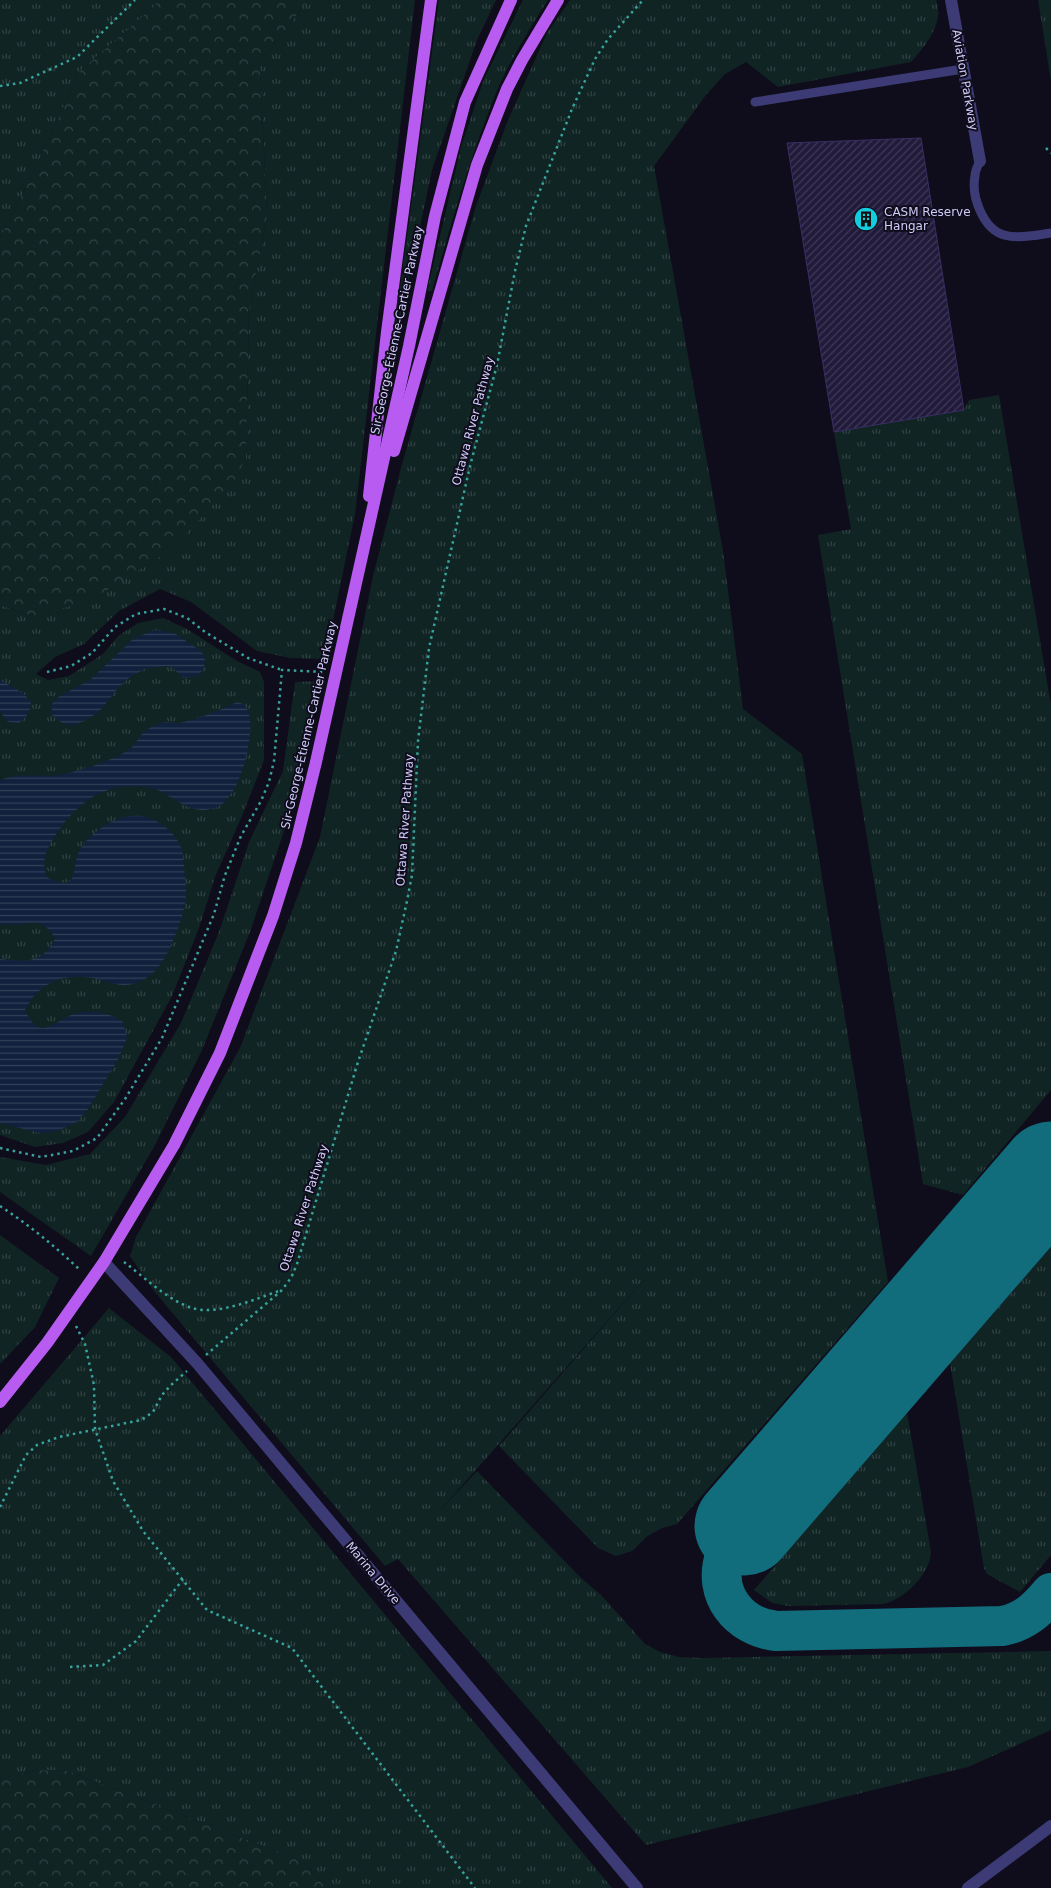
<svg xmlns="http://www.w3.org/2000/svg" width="1051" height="1888" viewBox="0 0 1051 1888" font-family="'DejaVu Sans',sans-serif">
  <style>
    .grass { fill: url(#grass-tufts) }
    .forest { fill: url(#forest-crowns) }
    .water { fill: url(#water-rules) }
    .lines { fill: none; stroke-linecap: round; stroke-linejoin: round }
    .taxiway { stroke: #116c7c; stroke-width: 40 }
    .runway { stroke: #116c7c; stroke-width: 99 }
    .building { fill: url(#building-hatch); stroke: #392e64 }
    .path { stroke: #37a39c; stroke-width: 2.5; stroke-dasharray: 2.5 4; stroke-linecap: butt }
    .service { stroke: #3d3b76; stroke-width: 9 }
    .minor { stroke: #3d3b76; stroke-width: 12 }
    .primary { stroke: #b85cf1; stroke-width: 12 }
    .labels { text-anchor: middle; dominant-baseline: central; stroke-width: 4; stroke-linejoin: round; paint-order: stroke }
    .street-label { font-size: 12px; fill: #d0cbfa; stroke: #0f0d1b }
    .poi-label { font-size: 12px; fill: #d0cbfa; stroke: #0f0d1b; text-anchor: start }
  </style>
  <defs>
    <pattern id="grass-tufts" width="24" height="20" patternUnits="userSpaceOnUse" patternTransform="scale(1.25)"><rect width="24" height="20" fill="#102423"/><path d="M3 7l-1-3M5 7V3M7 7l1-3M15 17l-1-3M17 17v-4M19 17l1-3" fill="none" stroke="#324244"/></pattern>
    <pattern id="forest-crowns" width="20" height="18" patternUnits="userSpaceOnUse" patternTransform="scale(1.25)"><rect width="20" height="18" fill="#102423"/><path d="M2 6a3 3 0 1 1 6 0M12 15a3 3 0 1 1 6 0" fill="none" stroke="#324244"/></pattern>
    <pattern id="water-rules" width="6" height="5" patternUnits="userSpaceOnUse" patternTransform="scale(1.25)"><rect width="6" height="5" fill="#0f213c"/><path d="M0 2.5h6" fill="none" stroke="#314059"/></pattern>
    <pattern id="building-hatch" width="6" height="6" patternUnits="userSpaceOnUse" patternTransform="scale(1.25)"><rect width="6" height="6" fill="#211a3a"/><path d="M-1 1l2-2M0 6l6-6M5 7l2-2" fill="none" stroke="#403a57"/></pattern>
  </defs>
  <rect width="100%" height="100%" fill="#0f0d1b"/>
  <g class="grass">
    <path d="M0 0H161L80 71 33 173 0 238Z"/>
    <path d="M308 0H415L355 514 325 659 290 658 257 651 191 602 160 589 119 611 84 644 55 657 36 674 48 680 69 676 103 654 118 636 138 623 163 618 187 629 237 661 260 672 264 682V760L242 816 215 877 199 928 172 996 114 1102 88 1132 63 1143 35 1147 0 1135V605L35 617 246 458 249 309 267 217 260 64Z"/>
    <path d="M439 0H496L477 40 432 170 397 336 393 340Z"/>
    <path d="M523 0H548C529 30 510 60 496 93 470 157 451 224 432 291H427L461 147 484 79Z"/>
    <path d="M570 0H936C937 5 939 11 938 16 936 33 922 50 911 62L778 87 746 62 725 74 706 95 654 166 723 551 743 709 802 754 888 1282 677 1524 662 1528 646 1537 632 1551 616 1556 598 1548 499 1446 661 1260 436 1515 477 1471 580 1577 601 1595 645 1644 660 1652 679 1657 703 1658 1051 1651V1730L968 1767 646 1845 398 1559 385 1566 154 1291 130 1256 136 1237 240 1048 320 837 373 576 401 468 476 206 508 120 547 33Z"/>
    <path d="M1038 0H1051V81Z"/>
    <path d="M999 395 1051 706V1090L963 1195 923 1184 818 535 851 529 834 432 964 410 969 400Z"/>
    <path d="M320 681 287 822 250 932 202 1050 155 1145 91 1256 0 1192V1157L46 1165 90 1154 125 1117 181 1023 219 932 249 842 283 771 295 682Z"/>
    <path d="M0 1235 59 1278 35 1327 0 1364Z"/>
    <path d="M1051 1247V1555L1020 1592 987 1574 984 1568 950 1363Z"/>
    <path d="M109 1308 171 1357 612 1888H326L308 1866 292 1857 68 1771 35 1770 0 1779V1436Z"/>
    <path d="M907 1413 931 1552C930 1574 904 1600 883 1604L789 1606 772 1603 754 1590Z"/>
  </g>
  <g class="forest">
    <path d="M161 0H308L260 64 267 217 249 309 246 458 233 483 171 550 93 599 35 617 0 605V238L33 173 80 71Z"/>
    <path d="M35 1770 68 1771 292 1857 308 1866 326 1888H0V1779Z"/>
  </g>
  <g class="water">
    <path d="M154 630 174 633 200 650 205 657 204 668 198 676 183 678 173 668 167 666 145 669 130 677 119 687 98 713 74 726 62 723 52 715V704L58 697 90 680 133 639Z"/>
    <path d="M0 680 23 693 31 702C30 712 27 717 19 723L8 722 0 712Z"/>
    <path d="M237 702C242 703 246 705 248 711 257 730 240 799 217 807 192 817 178 799 158 790 153 788 147 788 143 787 103 782 76 804 55 836 46 849 40 864 48 878 82 893 70 867 80 850 91 831 117 814 140 816 158 818 177 833 182 850 184 859 184 868 185 877 185 883 187 890 186 896 184 912 179 928 172 943 164 963 149 985 124 985 113 985 102 979 91 978 62 973 38 984 25 1010 41 1046 56 1017 78 1013 95 1009 109 1013 123 1022L127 1037 119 1058 88 1109 76 1123 57 1131 40 1133 0 1123V959C25 962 43 964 55 938 39 911 26 929 0 924V781C15 771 46 779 64 774 85 769 116 760 132 747 137 743 139 736 144 732 148 728 156 725 161 723 167 721 173 724 180 723 200 718 219 711 237 702Z"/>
  </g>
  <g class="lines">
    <path class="taxiway" d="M744 1526C737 1536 729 1546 725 1556 712 1594 739 1627 776 1631L1002 1626C1024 1622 1037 1610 1051 1593"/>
    <path class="runway" d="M744 1526 1051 1171"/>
  </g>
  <path class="building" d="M921 138 964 410 834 432 787 143Z"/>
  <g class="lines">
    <g class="path">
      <path d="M0 86 20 83 77 57 135 0"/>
      <path d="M1046 148 1051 153"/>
      <path d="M47 672 71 666 92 653 115 627 136 614 164 609 187 618 205 632 248 658 282 670"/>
      <path d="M0 1148 41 1157 73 1151 97 1138 125 1099 162 1038 214 914 225 875 241 836 261 801 269 782 274 761 282 670 324 672"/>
      <path d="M0 1206C29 1225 56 1247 81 1271"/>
      <path d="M124 1262C144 1277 169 1301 192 1308 217 1316 255 1299 279 1291"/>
      <path d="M76 1326 85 1344 94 1385 95 1429 113 1481 143 1531 207 1610 292 1648 475 1888"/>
      <path d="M206 1355 281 1291 291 1278 297 1264 358 1062 396 951 407 901 412 875 418 741 429 648 470 466 497 365 515 271 526 226 572 109 595 59 608 39 643 0"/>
      <path d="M0 1507 26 1455 37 1445 59 1437 141 1420 153 1412 162 1395 171 1385 187 1371"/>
      <path d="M70 1667 103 1665 136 1641 183 1579"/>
    </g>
    <g class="service">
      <path d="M755 102 963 69"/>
      <path d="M980 161C978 166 975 170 975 176 971 196 983 229 1004 235 1019 239 1036 235 1051 233"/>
    </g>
    <g class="minor">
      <path d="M951 0 980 161"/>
      <path d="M104 1262 197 1363 637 1888"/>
      <path d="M968 1888 1051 1826"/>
    </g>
    <g class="primary">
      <path d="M394 451 477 165 507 89 522 60 558 0"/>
      <path d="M369 496 387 332 431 0"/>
      <path d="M0 1402 47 1343 104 1262 174 1145 220 1053 273 916 296 843 316 762 409 346 435 216 465 102 511 0"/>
    </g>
  </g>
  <defs>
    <g id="building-disc" transform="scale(1.25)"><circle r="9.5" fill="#13ccde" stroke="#0f0d1b"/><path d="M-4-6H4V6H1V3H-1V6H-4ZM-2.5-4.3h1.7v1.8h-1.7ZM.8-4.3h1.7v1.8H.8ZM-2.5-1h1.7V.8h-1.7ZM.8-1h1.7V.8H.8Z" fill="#111"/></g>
  </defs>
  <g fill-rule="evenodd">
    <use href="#building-disc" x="866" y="219"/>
  </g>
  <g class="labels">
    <g class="street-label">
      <text transform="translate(965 80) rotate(80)">Aviation Parkway</text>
      <text transform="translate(397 330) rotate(-78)">Sir-George-Étienne-Cartier Parkway</text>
      <text transform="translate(473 421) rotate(-75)">Ottawa River Pathway</text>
      <text transform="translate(309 725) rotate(-77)">Sir-George-Étienne-Cartier Parkway</text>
      <text transform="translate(405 820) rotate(-86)">Ottawa River Pathway</text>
      <text transform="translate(304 1208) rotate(-72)">Ottawa River Pathway</text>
      <text transform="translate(373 1573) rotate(50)">Marina Drive</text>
    </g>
    <g class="poi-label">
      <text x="884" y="212">CASM Reserve<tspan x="884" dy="14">Hangar</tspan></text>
    </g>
  </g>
</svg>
